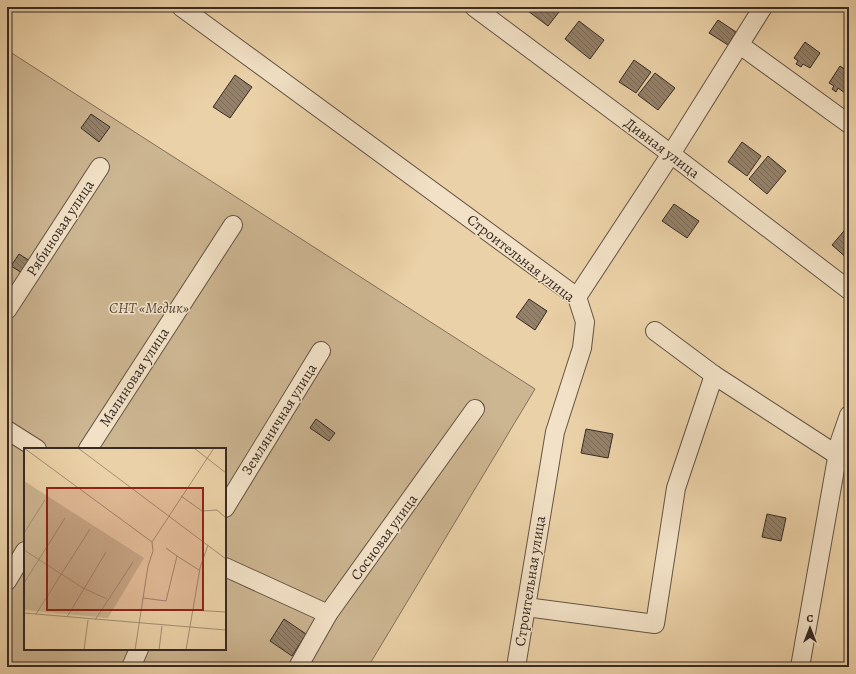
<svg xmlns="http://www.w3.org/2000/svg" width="856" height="674" viewBox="0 0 856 674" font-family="Alegreya,serif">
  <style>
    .garden { fill: #ccb591; stroke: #82705c; fill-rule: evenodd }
    .building { fill: url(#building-back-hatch); stroke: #372b26 }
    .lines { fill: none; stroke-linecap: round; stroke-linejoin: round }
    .minor-casing { stroke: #645446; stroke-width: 20 }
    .minor { stroke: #f2e1c6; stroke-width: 18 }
    .labels { text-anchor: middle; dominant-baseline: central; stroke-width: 3; stroke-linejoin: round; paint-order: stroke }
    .street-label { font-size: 15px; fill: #372b26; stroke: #f2e1c6 }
    .park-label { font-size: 15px; font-style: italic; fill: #55473b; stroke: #f2e1c6 }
    .inset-road { fill: none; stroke: #a38f73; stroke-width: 1 }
    .view { fill: #8f2418; fill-opacity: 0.15; stroke: #8f2418; stroke-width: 2 }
    .inset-edge { fill: none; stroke: #372b26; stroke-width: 2 }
  </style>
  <defs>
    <pattern id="building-back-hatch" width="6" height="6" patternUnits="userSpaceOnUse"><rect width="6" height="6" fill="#958169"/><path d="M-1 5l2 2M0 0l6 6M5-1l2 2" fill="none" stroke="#7a6a56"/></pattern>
  </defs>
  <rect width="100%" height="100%" fill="#ebd1a7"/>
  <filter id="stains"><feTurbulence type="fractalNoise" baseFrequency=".005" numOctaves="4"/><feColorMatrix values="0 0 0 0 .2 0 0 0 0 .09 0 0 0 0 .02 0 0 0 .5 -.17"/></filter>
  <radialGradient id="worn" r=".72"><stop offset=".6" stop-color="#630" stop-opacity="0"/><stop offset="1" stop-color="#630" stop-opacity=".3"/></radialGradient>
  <path class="garden" d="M7 50 535 389 368 667H7ZM25 449H225V649H25Z"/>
  <g class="building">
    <path d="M524 7H563L548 26 524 8Z"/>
    <path d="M718 20 736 32 728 45 709 33Z"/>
    <path d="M579 21 604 40 590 59 565 39Z"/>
    <path d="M805 42 820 53 810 68 803 64 801 67 796 64 798 61 794 58Z"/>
    <path d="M634 60 651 72 636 93 619 82Z"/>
    <path d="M840 66 849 72V87L845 93 838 88 836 92 832 89 834 86 829 83Z"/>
    <path d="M655 73 675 88 658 110 638 95Z"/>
    <path d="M235 75 252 87 230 118 213 107Z"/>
    <path d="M91 114 110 127 99 142 81 128Z"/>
    <path d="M742 142 761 156 747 176 728 162Z"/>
    <path d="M768 156 786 171 767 194 749 179Z"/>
    <path d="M674 204 699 221 687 238 662 221Z"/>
    <path d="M849 225V260L832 245Z"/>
    <path d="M19 254 30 261 22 273 11 266Z"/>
    <path d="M529 299 547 311 535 330 516 317Z"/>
    <path d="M316 419 335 433 329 441 310 428Z"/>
    <path d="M586 429 613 434 608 458 581 453Z"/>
    <path d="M767 514 786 518 781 541 762 537Z"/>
    <path d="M284 619 306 634 292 656 270 641Z"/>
  </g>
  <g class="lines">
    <g class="minor-casing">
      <g id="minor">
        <path d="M181 7 577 297 585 322 582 348 555 432 516 667"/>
        <path d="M474 7 671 154 849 290"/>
        <path d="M740 45 849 124"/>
        <path d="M577 297 671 154 763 7"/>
        <path d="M7 310 100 167"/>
        <path d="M655 331 714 375"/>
        <path d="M7 430 37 449"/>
        <path d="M88 449 233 225"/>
        <path d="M225 508 321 351"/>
        <path d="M225 567 328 614"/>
        <path d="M7 581 25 551"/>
        <path d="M526 607 655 624 676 488 714 375 837 455"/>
        <path d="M131 667 139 649"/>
        <path d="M298 667 328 614 475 409"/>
        <path d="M800 667 840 441 849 415"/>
      </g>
    </g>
    <use href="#minor" class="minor"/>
  </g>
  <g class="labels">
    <g class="street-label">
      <text transform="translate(662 148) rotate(37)">Дивная улица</text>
      <text transform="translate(60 228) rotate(-57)">Рябиновая улица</text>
      <text transform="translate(521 258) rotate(38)">Строительная улица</text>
      <text transform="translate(134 377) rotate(-57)">Малиновая улица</text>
      <text transform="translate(279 419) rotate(-58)">Земляничная улица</text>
      <text transform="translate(384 537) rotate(-54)">Сосновая улица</text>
      <text transform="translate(530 581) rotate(-81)">Строительная улица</text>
    </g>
    <g class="park-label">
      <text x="149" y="308">СНТ «Медик»</text>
    </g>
  </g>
  <g transform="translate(24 448)">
    <rect width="202" height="202" fill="#ebd1a7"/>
    <path d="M0 33 120 110 84 170 0 162Z" fill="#ccb591"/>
    <path class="inset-road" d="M0 0 128 94 129 103 124 118 111 202M54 0 202 111M170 0 202 25M157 48 178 63 193 62 202 70M0 85 21 52M128 94 190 0M142 100 153 108M0 102 59 140 83 151M0 135 41 70M119 150 142 153 153 108 175 122M168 162 202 164M0 165 202 182M12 166 66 81M43 169 82 104M71 172 109 114M60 202 64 172M135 202 138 178M162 202 176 120 184 97"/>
    <path class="view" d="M23 40H179V162H23Z"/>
    <rect width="202" height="202" class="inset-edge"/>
  </g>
  <rect width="856" height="674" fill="none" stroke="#ebd1a7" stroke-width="24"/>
  <rect x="8" y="8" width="840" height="658" fill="none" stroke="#372b26" stroke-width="2"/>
  <rect x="12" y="12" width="832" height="650" fill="none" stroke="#372b26"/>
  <g transform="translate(810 628)" stroke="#f2e1c6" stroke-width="3" paint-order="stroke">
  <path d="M0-3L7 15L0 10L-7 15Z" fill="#372b26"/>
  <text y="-6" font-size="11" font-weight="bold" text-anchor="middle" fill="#372b26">С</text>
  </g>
  <rect width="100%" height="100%" filter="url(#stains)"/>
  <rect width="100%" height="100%" fill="url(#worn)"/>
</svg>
